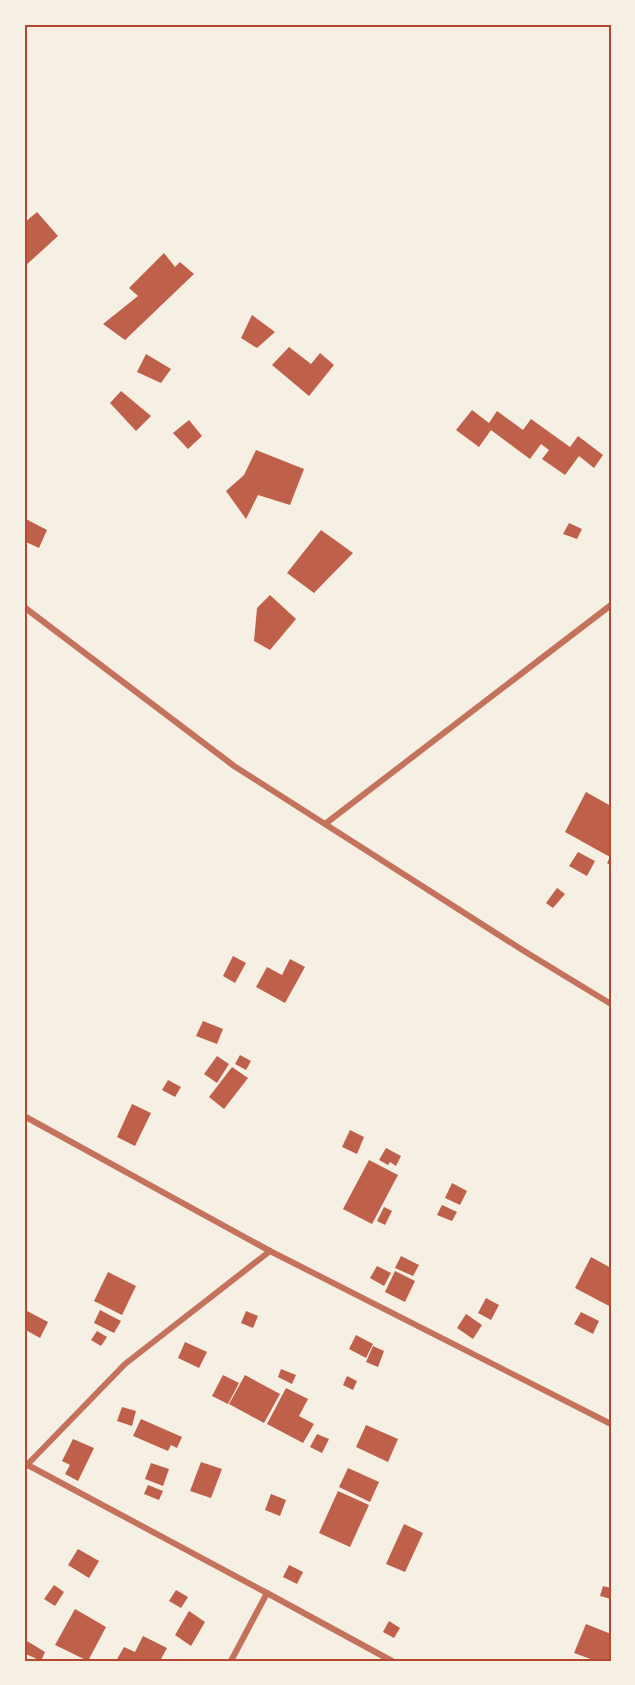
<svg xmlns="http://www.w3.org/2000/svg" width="635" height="1685" viewBox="0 0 635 1685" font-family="'Titillium Web',sans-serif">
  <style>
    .building { fill: #bf614a }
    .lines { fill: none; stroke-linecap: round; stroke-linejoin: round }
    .minor { stroke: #c5725c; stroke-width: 6 }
    .neatline { fill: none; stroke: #b5482f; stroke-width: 2 }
  </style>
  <rect width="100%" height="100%" fill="#f6efe4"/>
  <g class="building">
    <path d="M37 212 58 236 24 267V223Z"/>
    <path d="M164 253 175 267 180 262 194 274 125 340 103 324 138 296 129 288Z"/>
    <path d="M252 315 275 332 257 348 241 338Z"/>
    <path d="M289 347 311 364 320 353 334 365 309 396 272 365Z"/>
    <path d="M146 354 171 369 161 383 137 372Z"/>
    <path d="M121 391 151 416 136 431 110 403Z"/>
    <path d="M472 410 489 423 497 411 523 430 531 419 570 447 578 436 603 455 594 468 579 456 565 475 542 459 549 450 541 444 530 459 491 430 479 447 456 430Z"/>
    <path d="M189 420 202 436 188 449 173 433Z"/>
    <path d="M256 450 304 469 290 505 258 495 246 519 226 491 244 475Z"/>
    <path d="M24 518 47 530 39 548 24 541Z"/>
    <path d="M569 523 582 529 577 539 563 534Z"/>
    <path d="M321 530 353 553 314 593 287 573Z"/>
    <path d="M270 595 296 619 270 650 254 641 257 608Z"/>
    <path d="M586 792 611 806V866L607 863 610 857 565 832Z"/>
    <path d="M578 852 595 861 587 876 569 866Z"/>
    <path d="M557 888 565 894 553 908 546 903Z"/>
    <path d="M233 956 246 963 235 983 223 976Z"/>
    <path d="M290 959 305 967 285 1003 256 987 267 967 282 975Z"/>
    <path d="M203 1021 223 1029 217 1044 196 1036Z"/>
    <path d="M240 1055 251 1061 246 1070 235 1064Z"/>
    <path d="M217 1056 229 1064 217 1083 204 1074Z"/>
    <path d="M232 1067 248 1078 224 1109 209 1097Z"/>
    <path d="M168 1080 181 1087 175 1097 162 1090Z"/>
    <path d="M132 1104 151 1113 135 1146 117 1137Z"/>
    <path d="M350 1130 364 1137 357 1154 342 1147Z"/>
    <path d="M386 1148 401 1156 396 1166 390 1162 388 1165 379 1160Z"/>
    <path d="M369 1160 398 1175 372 1224 343 1209Z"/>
    <path d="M452 1183 467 1191 460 1205 445 1198Z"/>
    <path d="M442 1205 457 1212 452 1221 437 1215Z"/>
    <path d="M384 1207 392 1211 385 1225 377 1221Z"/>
    <path d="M401 1256 419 1265 413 1276 395 1268Z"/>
    <path d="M591 1257 611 1268V1307L575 1288Z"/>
    <path d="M377 1266 391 1273 384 1286 370 1278Z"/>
    <path d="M395 1271 415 1281 405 1302 385 1292Z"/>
    <path d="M108 1272 136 1286 122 1315 94 1301Z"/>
    <path d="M486 1298 499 1305 491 1320 478 1313Z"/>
    <path d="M100 1310 121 1321 114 1333 94 1323Z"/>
    <path d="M27 1311 48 1322 40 1338 24 1329V1317Z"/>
    <path d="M246 1311 258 1316 253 1328 241 1323Z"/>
    <path d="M581 1312 599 1321 593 1334 574 1324Z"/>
    <path d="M466 1314 482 1325 473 1339 457 1328Z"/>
    <path d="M97 1331 107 1337 101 1346 91 1340Z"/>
    <path d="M356 1335 373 1344 366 1358 349 1349Z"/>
    <path d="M185 1342 207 1352 199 1368 178 1358Z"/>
    <path d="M373 1346 384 1351 378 1367 366 1362Z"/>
    <path d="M281 1369 296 1375 292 1384 278 1377Z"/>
    <path d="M223 1375 239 1383 228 1404 212 1396Z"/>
    <path d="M245 1375 280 1394 264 1423 229 1404Z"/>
    <path d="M347 1376 357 1381 353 1390 343 1385Z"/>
    <path d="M286 1388 308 1399 299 1416 314 1424 303 1443 267 1424Z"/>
    <path d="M122 1407 136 1411 132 1426 117 1421Z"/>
    <path d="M141 1419 182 1437 177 1448 171 1445 168 1451 133 1436Z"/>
    <path d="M366 1425 398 1439 388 1462 356 1447Z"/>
    <path d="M317 1434 329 1439 322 1453 310 1447Z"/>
    <path d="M73 1439 94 1448 78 1481 65 1474 70 1465 62 1461Z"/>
    <path d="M201 1462 222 1469 211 1498 190 1491Z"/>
    <path d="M151 1463 169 1469 163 1486 145 1479Z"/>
    <path d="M348 1468 379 1482 370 1502 339 1487Z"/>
    <path d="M148 1485 163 1491 159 1500 144 1494Z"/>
    <path d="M338 1491 369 1505 350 1547 319 1533Z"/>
    <path d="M271 1494 286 1500 280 1516 265 1510Z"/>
    <path d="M404 1524 423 1533 405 1572 386 1564Z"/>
    <path d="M78 1549 99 1561 89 1578 68 1565Z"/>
    <path d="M289 1565 303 1572 297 1584 283 1577Z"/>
    <path d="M54 1585 64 1592 55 1606 44 1599Z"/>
    <path d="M603 1586 611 1588V1599L600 1596Z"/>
    <path d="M176 1590 188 1597 181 1608 169 1601Z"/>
    <path d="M75 1609 106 1627 88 1661 55 1645Z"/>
    <path d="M189 1611 205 1622 191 1646 175 1635Z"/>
    <path d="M389 1621 400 1628 394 1638 383 1632Z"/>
    <path d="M586 1624 611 1634V1661H596L574 1653Z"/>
    <path d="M143 1636 167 1648 160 1661H116L124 1647 135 1652Z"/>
    <path d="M27 1641 45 1652 41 1661 24 1653V1646Z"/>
  </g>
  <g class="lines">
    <g class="minor">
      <path d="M24 607 234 766 524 951 611 1004"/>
      <path d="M325 824 611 605"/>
      <path d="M24 1116 270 1251 611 1424"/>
      <path d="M24 1463 267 1593 231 1661"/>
      <path d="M24 1468 125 1364 270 1251"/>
      <path d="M267 1593 392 1661"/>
    </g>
  </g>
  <rect width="635" height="1685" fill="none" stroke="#f6efe4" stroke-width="51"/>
  <rect x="26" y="26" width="584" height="1634" class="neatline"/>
</svg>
